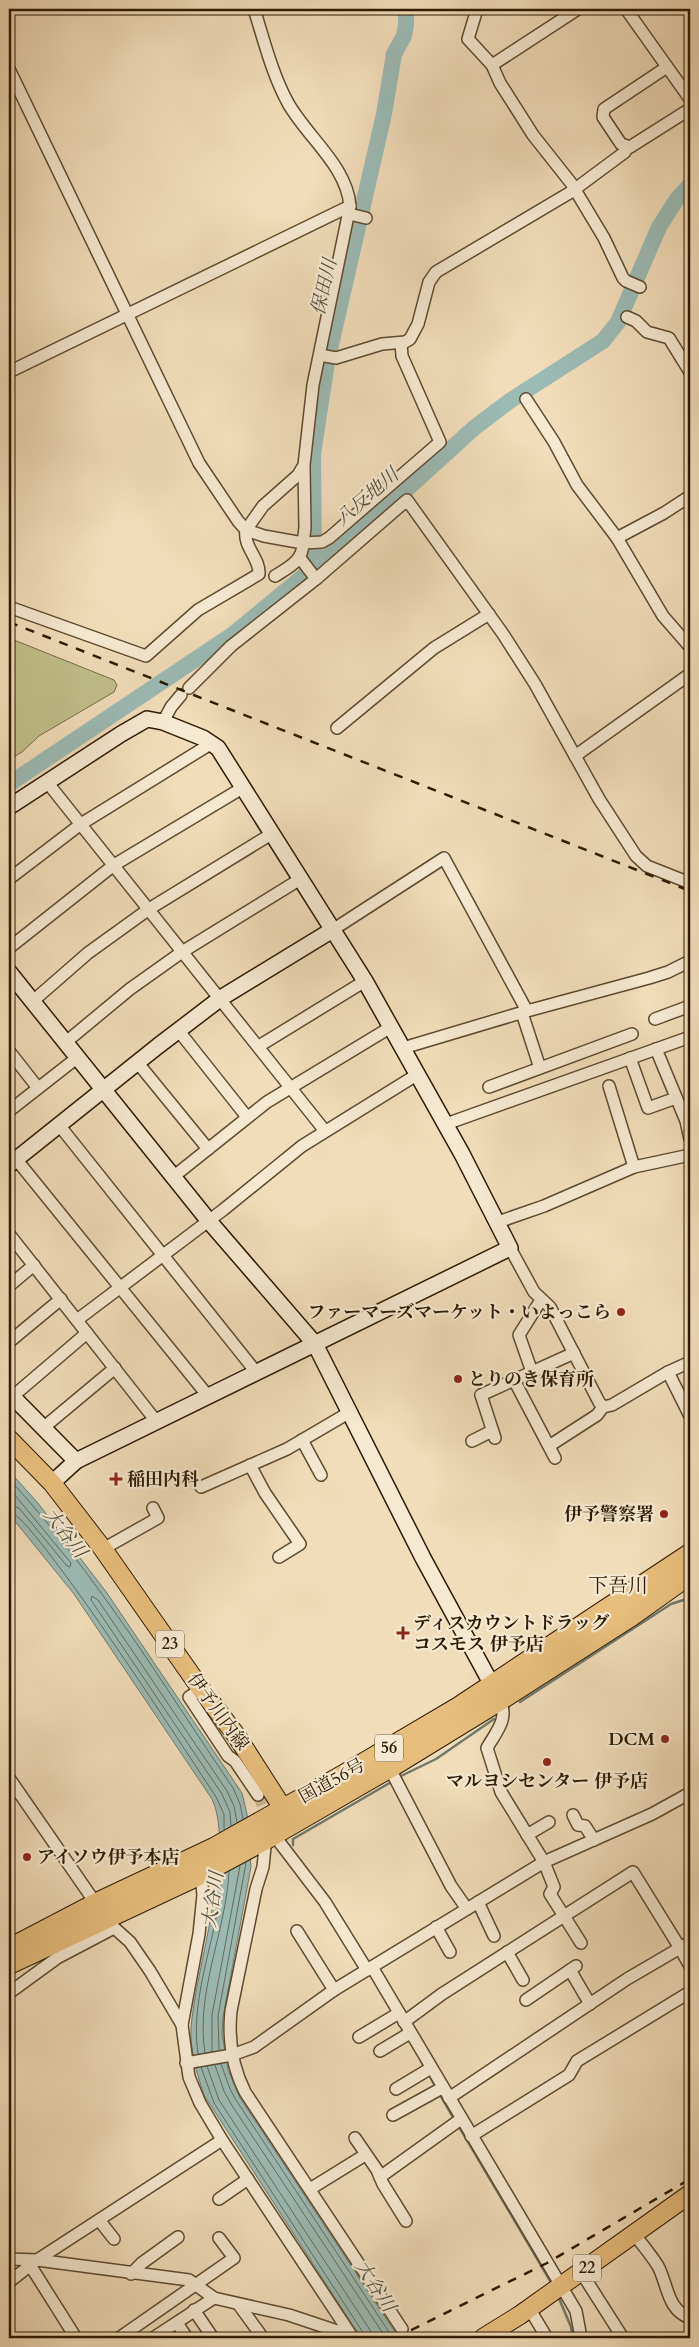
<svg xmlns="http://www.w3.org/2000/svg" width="699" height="2347" viewBox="0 0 699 2347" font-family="Cardo,'Noto Serif JP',serif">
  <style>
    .green { fill: #c1bf8a; stroke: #776c46 }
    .water { fill: #9bbbb5; stroke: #6f7a6d }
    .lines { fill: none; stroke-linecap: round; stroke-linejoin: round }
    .shore { stroke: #646a5c; stroke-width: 1 }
    .stream { stroke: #6f7a6d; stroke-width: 2.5 }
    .river { stroke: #9bbbb5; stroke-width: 16 }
    .street-tunnel { stroke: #cab694; stroke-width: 11; stroke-dasharray: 11 5.5; stroke-linecap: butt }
    .street-casing { stroke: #5e4a30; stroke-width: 14 }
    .secondary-casing { stroke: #2d1902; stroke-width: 18 }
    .primary-casing { stroke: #2d1902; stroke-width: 20 }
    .highway-casing { stroke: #2d1902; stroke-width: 22 }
    .street { stroke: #f6e9d2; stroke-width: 11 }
    .secondary { stroke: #f6e9d2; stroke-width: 15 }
    .primary { stroke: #e8be7c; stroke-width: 18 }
    .highway { stroke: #e8be7c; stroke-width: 20 }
    .rail { stroke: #2d1902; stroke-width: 2.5; stroke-dasharray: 9 9; stroke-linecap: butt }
    .poi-dot { fill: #8f2418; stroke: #f6e9d2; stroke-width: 2 }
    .labels { text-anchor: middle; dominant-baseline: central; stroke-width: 4.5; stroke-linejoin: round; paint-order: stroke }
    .shield { fill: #f6e9d2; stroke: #695740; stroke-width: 1 }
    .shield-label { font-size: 16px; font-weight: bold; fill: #2d1902 }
    .poi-label { font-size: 18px; font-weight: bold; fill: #2d1902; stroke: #f6e9d2; text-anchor: start }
    .street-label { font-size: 18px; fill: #2d1902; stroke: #f6e9d2 }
    .water-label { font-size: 19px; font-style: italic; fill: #545241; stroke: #f6e9d2 }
    .quarter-label { font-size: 20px; fill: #2d1902; stroke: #f6e9d2 }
  </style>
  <rect width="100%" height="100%" fill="#f1ddb9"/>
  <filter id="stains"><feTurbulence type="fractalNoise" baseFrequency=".004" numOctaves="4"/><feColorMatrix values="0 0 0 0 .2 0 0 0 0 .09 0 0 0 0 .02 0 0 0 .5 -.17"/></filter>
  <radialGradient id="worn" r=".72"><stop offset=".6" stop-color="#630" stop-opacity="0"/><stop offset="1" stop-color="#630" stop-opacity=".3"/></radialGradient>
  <path class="green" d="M9 638 114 680 117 685 114 692 39 736 22 752 9 760Z"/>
  <path class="water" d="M9 1471 37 1502 107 1593 242 1793 247 1814 251 1867 223 2017 222 2033 228 2070 240 2098 399 2338H361L204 2095C197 2074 190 2051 191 2028 195 1971 236 1848 212 1799L74 1594 9 1514Z"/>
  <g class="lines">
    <g class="shore">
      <path d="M9 1479C95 1572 162 1683 233 1788L240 1804 243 1819"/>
      <path d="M9 1488 71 1563 70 1567 67 1566 19 1508 9 1505"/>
      <path d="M9 1511C32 1513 193 1762 216 1797L224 1814V1829"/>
      <path d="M231 1826 230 1812 222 1794 91 1600 92 1596 98 1600 227 1791 234 1806 237 1822"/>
      <path d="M219 2050 218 2016 246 1863"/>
      <path d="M212 2051V2015L240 1866"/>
      <path d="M205 2053C195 1992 226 1932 229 1872"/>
      <path d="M198 2054C189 1994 219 1935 222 1875"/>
      <path d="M221 2064 230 2089 236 2100 393 2338"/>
      <path d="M215 2065 224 2091 231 2104 386 2338"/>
      <path d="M207 2066 219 2100 370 2330 372 2338"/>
      <path d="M201 2067 214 2103 364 2334 365 2338"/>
    </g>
    <g class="stream">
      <path d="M520 1702 671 1604 690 1598"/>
      <path d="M397 1778 436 1759 494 1719"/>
      <path d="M293 1845V1839L393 1781"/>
      <path d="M420 2058 425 2069"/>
      <path d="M428 2073 436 2088"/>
      <path d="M439 2093 455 2121"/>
      <path d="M458 2125 552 2284"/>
      <path d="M558 2296 571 2327 573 2338"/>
    </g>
    <g class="river">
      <path d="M307 573 314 561 313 454 327 362 384 114 394 54 404 36 406 25V9"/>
      <path d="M9 784 232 635 384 510 474 428 511 400 603 341 618 322 659 227 677 199 690 185"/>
    </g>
    <path class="street-tunnel" d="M258 1795 269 1821"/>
    <g class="street-casing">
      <g id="street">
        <path d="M477 9 468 39 492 65 500 83 533 135 571 183 604 238 623 278 626 281 640 287"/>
        <path d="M626 9 690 99"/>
        <path d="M492 65 578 9"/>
        <path d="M667 67 604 109 603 117 621 144 630 147 690 109"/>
        <path d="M9 69 199 463 238 521 246 530 263 506 298 475 304 465 313 385 350 206"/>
        <path d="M349 214 366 218"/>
        <path d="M627 317 636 321 647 332 669 338 690 372"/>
        <path d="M320 355 336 358 382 344 405 342 410 339 418 324 429 282 436 272 571 192 625 152 627 147"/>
        <path d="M9 372 350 206C347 166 307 137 288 103 272 74 264 40 254 9"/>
        <path d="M526 399 554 442 577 485 617 538 663 616 690 647"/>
        <path d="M617 538 664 513 690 496"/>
        <path d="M300 558 316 579"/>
        <path d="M275 576C289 567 303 561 303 543L322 542 329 538 440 442 402 356 401 343"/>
        <path d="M9 607 146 656 198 610 259 574C260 558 243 547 246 530L264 536 303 543 305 528 304 467"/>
        <path d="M189 688 231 646 316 579 407 500 503 634 535 684 599 799 636 856 647 866 690 883"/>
        <path d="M163 722 171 707 181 695"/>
        <path d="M337 728 434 648 489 614"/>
        <path d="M575 756 690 674"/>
        <path d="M47 782 325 1131"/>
        <path d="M9 879 81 824 212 743"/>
        <path d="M334 929 444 858 527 1011"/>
        <path d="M9 948 114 865 244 787"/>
        <path d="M33 1001 88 953 149 909 273 833"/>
        <path d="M522 1013 540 1068"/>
        <path d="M655 1019 690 1006"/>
        <path d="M178 1030 247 1117"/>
        <path d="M66 1042 130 989 182 952 302 878"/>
        <path d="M259 1046 365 981"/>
        <path d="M403 1048 527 1011 649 978 668 972 690 961"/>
        <path d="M656 1049 686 1121 690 1139"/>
        <path d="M9 1051 38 1088"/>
        <path d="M630 1058 648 1108 676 1098"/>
        <path d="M137 1062 208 1149"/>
        <path d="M609 1086 634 1167"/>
        <path d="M489 1087 632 1034"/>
        <path d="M9 1111 78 1057"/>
        <path d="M446 1124 690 1037"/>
        <path d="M59 1125 256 1372"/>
        <path d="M16 1159 208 1396"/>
        <path d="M173 1177 267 1102 391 1027"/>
        <path d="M498 1222 544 1206 634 1167 690 1155"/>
        <path d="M9 1234 156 1421"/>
        <path d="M510 1248 534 1292 550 1307 599 1402 603 1407 612 1405 668 1372 690 1362"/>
        <path d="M9 1286 34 1265"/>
        <path d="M77 1320 223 1210 302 1146 418 1074"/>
        <path d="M9 1342 61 1299"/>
        <path d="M532 1372 519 1335 541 1300"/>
        <path d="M668 1372 690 1416"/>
        <path d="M514 1380 555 1458"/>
        <path d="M12 1397 87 1333"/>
        <path d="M43 1428 115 1368"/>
        <path d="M495 1438 481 1395 574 1353"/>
        <path d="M302 1440 321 1475"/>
        <path d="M472 1441 492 1431"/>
        <path d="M549 1446 597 1415 603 1407"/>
        <path d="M250 1465 265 1493 300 1544 279 1557"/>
        <path d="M201 1487 287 1449 350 1412"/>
        <path d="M103 1549 158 1518 153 1508"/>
        <path d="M201 1689 189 1697 228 1756 235 1761 258 1795"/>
        <path d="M500 1700C509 1719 496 1732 487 1748L501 1792 544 1862 554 1887 550 1894 564 1916 633 1872 680 1948 690 1942"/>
        <path d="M389 1767 451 1886 467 1909"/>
        <path d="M9 1778 110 1924 130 1942 150 1971 182 2025"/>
        <path d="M573 1815 578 1825 585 1826 594 1840"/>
        <path d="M527 1835 549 1822"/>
        <path d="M266 1837 263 1867 256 1889 231 2011C228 2040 232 2066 245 2092L402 2329"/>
        <path d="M280 1843 325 1902 367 1970"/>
        <path d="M201 1874 203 1895 199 1934 182 2025 189 2077 200 2103 222 2140 353 2338"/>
        <path d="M478 1902 494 1936"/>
        <path d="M436 1927 450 1952"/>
        <path d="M297 1931 334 1990"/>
        <path d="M507 1952 523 1980"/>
        <path d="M372 1967 576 2311 581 2338"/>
        <path d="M570 1970 590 2004"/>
        <path d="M9 1993 57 1958 114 1928"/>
        <path d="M526 2000 576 1966"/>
        <path d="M404 2022 442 1994 564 1916 581 1943"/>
        <path d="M359 2037 399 2013"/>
        <path d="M380 2051 410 2033"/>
        <path d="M186 2063 232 2055 254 2047 334 1990 544 1862 652 1814 690 1793"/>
        <path d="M396 2089 431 2068"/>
        <path d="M449 2098 627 1979 680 1948 690 1966"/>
        <path d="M393 2115 442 2088"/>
        <path d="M471 2136 569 2075 577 2061 690 1992"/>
        <path d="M355 2138 377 2170 383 2184 406 2221"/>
        <path d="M380 2177 461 2119"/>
        <path d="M310 2189 365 2155"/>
        <path d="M219 2199 248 2179"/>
        <path d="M99 2220 114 2239"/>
        <path d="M634 2234C642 2244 651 2255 658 2266 668 2285 667 2310 690 2318"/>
        <path d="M9 2259 37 2260 189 2280 214 2298 289 2315 352 2336"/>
        <path d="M30 2265 76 2338"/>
        <path d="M581 2272 623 2338"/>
        <path d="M131 2274 142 2263 178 2237"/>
        <path d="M9 2282 37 2260 222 2140"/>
        <path d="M239 2305 263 2338"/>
        <path d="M529 2308 547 2338"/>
        <path d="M194 2310 213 2338"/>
        <path d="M177 2323 187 2338"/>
        <path d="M119 2338 234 2258 219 2238"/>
        <path d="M153 2338 214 2298"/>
      </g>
    </g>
    <g class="secondary-casing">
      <g id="secondary">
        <path d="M9 807 121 734 147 719 163 722 203 738 218 748 365 981 462 1154 510 1248 76 1461 52 1483"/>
        <path d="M9 972 208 1220 315 1344 423 1558 492 1685"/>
        <path d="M9 1165 158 1046 221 998 334 929"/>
        <path d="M9 1393 76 1461"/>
      </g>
    </g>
    <g class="primary-casing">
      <g id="primary">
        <path d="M9 1439 52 1483 103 1549 201 1689 236 1735 291 1821"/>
        <path d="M483 2338 520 2315 690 2194"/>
      </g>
    </g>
    <g class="highway-casing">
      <g id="highway">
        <path d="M9 1949 97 1903 214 1848 342 1776 459 1707 690 1554"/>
        <path d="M9 1964 201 1874 266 1839 394 1765 500 1700 631 1616 690 1574"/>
      </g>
    </g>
    <use href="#street" class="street"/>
    <use href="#secondary" class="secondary"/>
    <use href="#primary" class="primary"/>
    <use href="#highway" class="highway"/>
    <g class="rail">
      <path d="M9 622 690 891"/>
      <path d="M395 2338 547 2263 690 2179"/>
    </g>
  </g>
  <g class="poi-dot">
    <circle cx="621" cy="1312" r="5"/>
    <circle cx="458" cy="1379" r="5"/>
    <path d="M113.5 1471.5h5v5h5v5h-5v5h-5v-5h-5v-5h5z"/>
    <circle cx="664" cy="1514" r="5"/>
    <path d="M400.5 1625.5h5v5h5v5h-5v5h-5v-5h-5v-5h5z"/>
    <circle cx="665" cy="1739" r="5"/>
    <circle cx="547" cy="1762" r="5"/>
    <circle cx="27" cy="1857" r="5"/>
  </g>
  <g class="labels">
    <g class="shield">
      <rect x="156" y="1630.5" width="28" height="27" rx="4"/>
      <rect x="375" y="1734.5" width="28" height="27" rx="4"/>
      <rect x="573" y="2254.5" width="28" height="27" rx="4"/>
    </g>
    <g class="shield-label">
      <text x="170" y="1644">23</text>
      <text x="389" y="1748">56</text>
      <text x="587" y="2268">22</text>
    </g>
    <g class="poi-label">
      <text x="611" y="1312" text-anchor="end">ファーマーズマーケット・いよっこら</text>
      <text x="468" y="1379">とりのき保育所</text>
      <text x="127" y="1479">稲田内科</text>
      <text x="654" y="1514" text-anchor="end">伊予警察署</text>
      <text x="413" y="1623">ディスカウントドラッグ<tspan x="413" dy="21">コスモス 伊予店</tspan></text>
      <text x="655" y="1739" text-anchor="end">DCM</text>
      <text x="547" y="1781" text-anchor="middle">マルヨシセンター 伊予店</text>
      <text x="37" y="1857">アイソウ伊予本店</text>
    </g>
    <g class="street-label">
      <text transform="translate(218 1712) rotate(54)">伊予川内線</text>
      <text transform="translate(332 1781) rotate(-29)">国道56号</text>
    </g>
    <g class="water-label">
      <text transform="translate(324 287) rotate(-77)">保田川</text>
      <text transform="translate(367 497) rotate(-41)">八反地川</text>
      <text transform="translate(65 1533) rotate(52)">大谷川</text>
      <text transform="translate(213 1900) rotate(-82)">大谷川</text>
      <text transform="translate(375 2286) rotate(57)">大谷川</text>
    </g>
    <g class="quarter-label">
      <text x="618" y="1585">下吾川</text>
    </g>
  </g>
  <rect width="699" height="2347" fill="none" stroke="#f1ddb9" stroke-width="30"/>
  <rect x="10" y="10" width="679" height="2327" fill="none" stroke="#2d1902" stroke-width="2.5"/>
  <rect x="15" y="15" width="669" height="2317" fill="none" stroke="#2d1902"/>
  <rect width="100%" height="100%" filter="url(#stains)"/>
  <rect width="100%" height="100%" fill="url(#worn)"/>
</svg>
